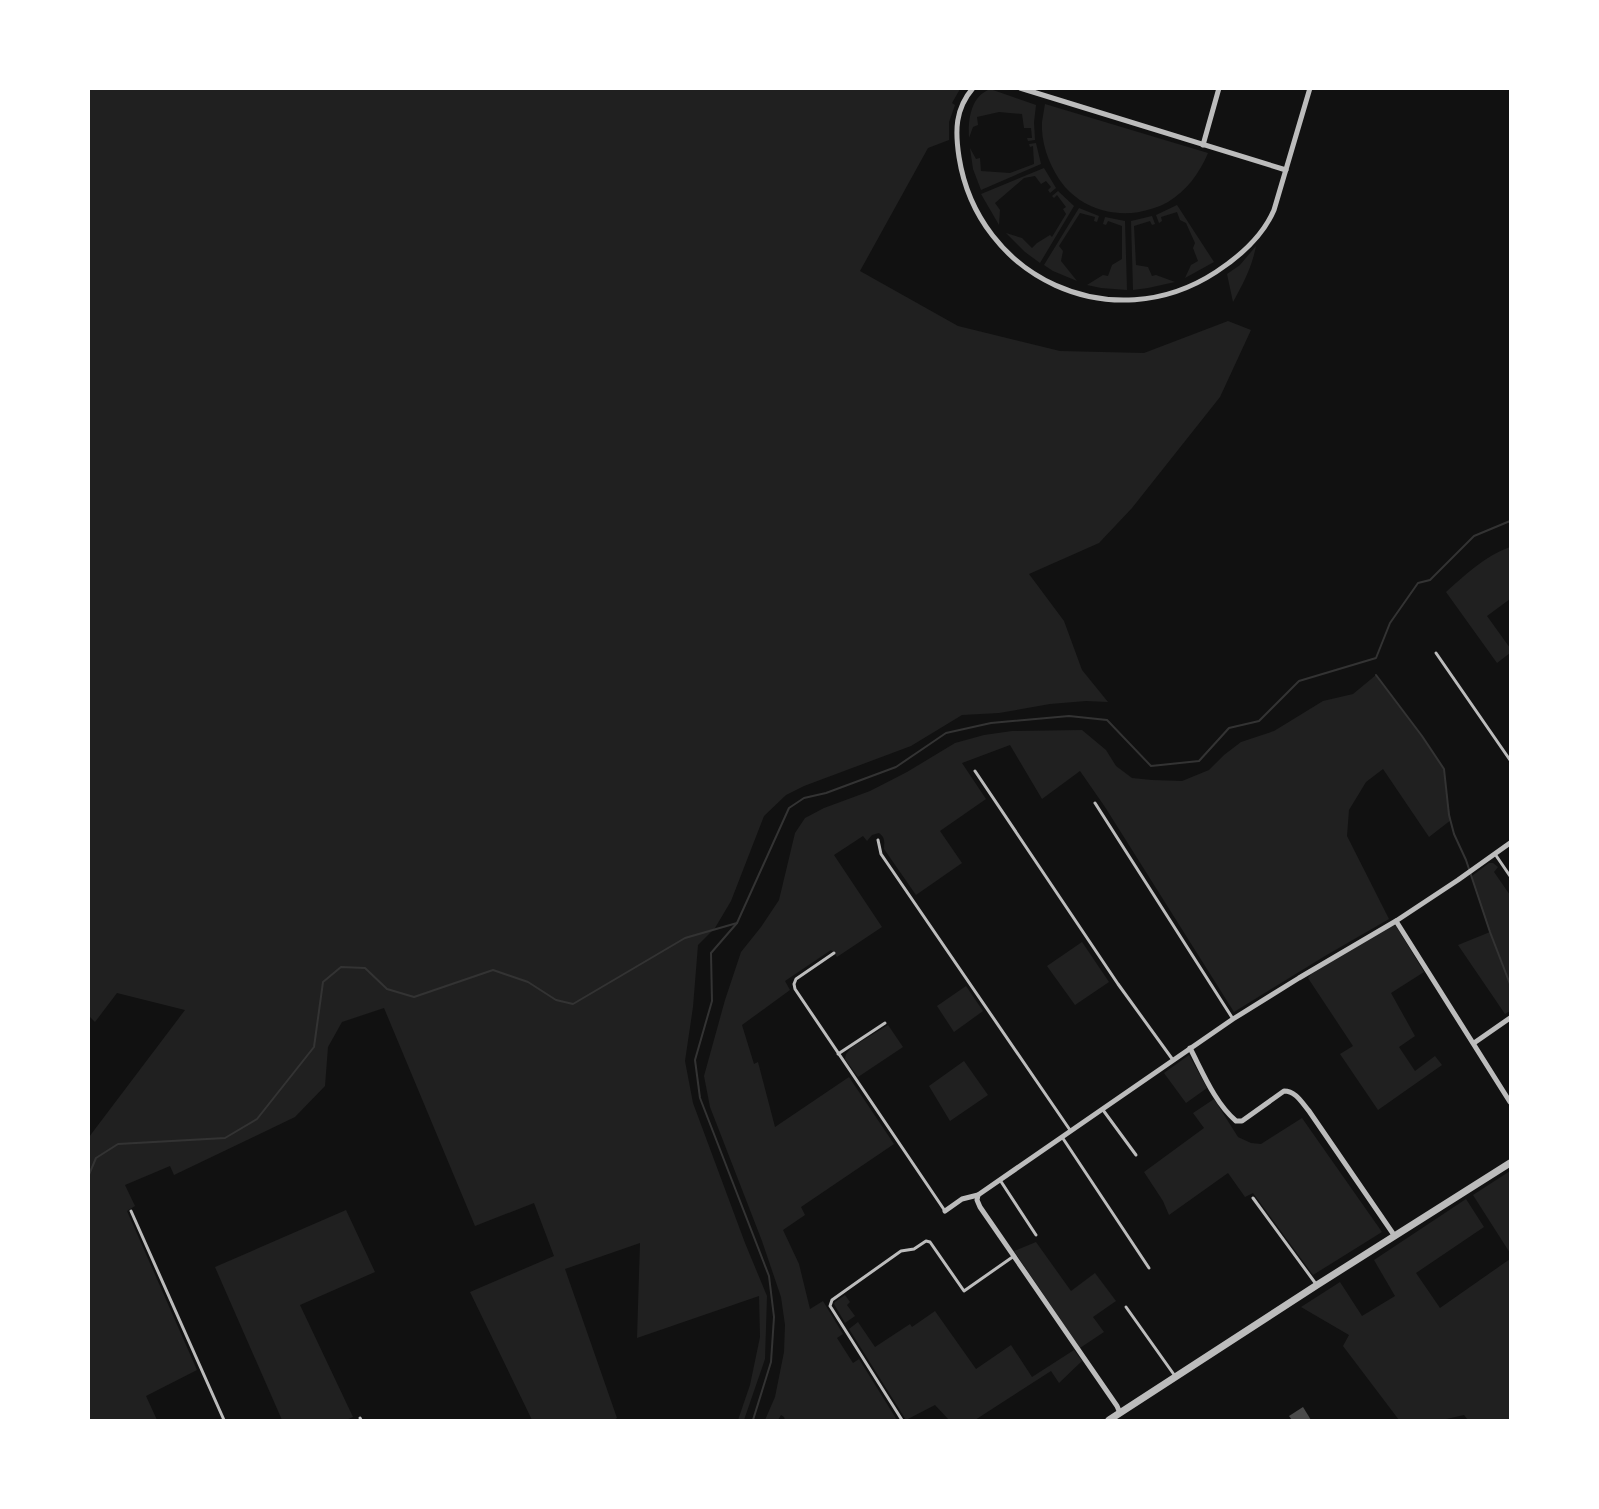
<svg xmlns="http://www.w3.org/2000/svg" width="1599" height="1509" viewBox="0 0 1599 1509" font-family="Jost,sans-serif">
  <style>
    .green { fill: #202020 }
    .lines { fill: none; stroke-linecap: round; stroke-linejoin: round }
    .stream { stroke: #333; stroke-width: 2 }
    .building { fill: #4a4a4a }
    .service { stroke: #bcbcbc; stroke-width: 3 }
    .minor { stroke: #bcbcbc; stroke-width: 5 }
    .tertiary { stroke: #bcbcbc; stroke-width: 7 }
  </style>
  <rect width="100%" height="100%" fill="#111"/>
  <g class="green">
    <path d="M89 88 960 89 952 103 955 105 949 122V140L928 148 860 271 958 326 1060 351 1144 353 1228 321 1251 330 1220 397 1132 508 1099 543 1029 574 1064 621 1082 670 1108 702 1086 701 1050 704 999 713 962 715 911 746 804 786 786 795 764 816 731 901 715 928 698 945 693 1007 685 1061 693 1103 745 1243 767 1296 765 1359 744 1420H738L750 1385 760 1337 759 1296 637 1338 640 1243 565 1269 617 1418 614 1420H532L470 1292 554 1256 534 1203 475 1226 384 1008 342 1022 328 1047 325 1086 295 1117 174 1175 170 1166 125 1185 135 1206 127 1211 197 1370 146 1396 157 1420H89V1137L185 1010 117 993 95 1022 89 1016Z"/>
    <path d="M988 90H993L1036 105 1034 122 1035 140 1028 141 1027 138H1032L1031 128H1024L1022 114 999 112 977 117 978 125 973 127 969 138C968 122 970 98 988 90Z"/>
    <path d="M1045 104 1208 153C1199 174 1187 190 1168 202 1163 205 1157 207 1151 209 1117 220 1079 209 1059 179 1048 162 1041 142 1042 122 1043 116 1044 110 1045 104Z"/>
    <path d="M1036 143 1041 164 981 190 973 169 970 148 976 159 980 158 981 171 1010 173 1034 164 1033 146 1030 147 1029 144Z"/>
    <path d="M1044 168 1056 188 1050 193 1048 190 1051 187 1046 181 1041 184 1035 176 1024 178 995 203 1000 210 999 225 981 194Z"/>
    <path d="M1058 191 1074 206 1040 263 1025 252 1006 233 1022 238 1032 248 1037 243 1050 235 1052 237 1066 214 1063 209 1066 207 1057 195 1054 198 1052 196Z"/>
    <path d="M1177 205 1214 262 1185 278 1191 265 1198 261 1193 248 1195 243 1186 223 1180 220 1177 212 1161 217 1162 221 1159 223 1156 215Z"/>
    <path d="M1079 208 1099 216 1097 222 1094 221 1095 217 1080 213 1059 246 1063 251 1061 261 1077 281 1053 271 1044 265Z"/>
    <path d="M1152 216 1155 224 1152 225 1150 221 1134 226 1136 265 1148 267 1152 276 1156 275 1175 282 1148 288 1133 290 1131 221Z"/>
    <path d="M1105 217 1125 221 1127 290 1101 288 1087 285 1103 275 1108 276 1112 265 1122 259V226L1108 221 1106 225 1103 224Z"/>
    <path d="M1256 246C1252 267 1243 284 1233 302L1227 274 1240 265Z"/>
    <path d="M1510 547V599L1487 616 1510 648V653L1497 663 1446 592C1466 574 1485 556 1510 547Z"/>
    <path d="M1376 675 1422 736 1444 769 1446 791 1451 820 1429 837 1383 769 1366 782 1349 810 1347 836 1389 919 1325 956 1234 1012 1105 807 1080 771 1042 799 1010 745 962 763 986 799 940 831 962 863 916 895 884 849C884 843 886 838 879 833L872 835 867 841 863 836 834 855 882 927 837 957 831 950 785 981 790 990 742 1025 754 1064 758 1062 775 1127 849 1077 894 1144 801 1207 805 1215 783 1230 799 1264 810 1309 823 1301 843 1334 837 1338 853 1363 859 1359 897 1420H785L784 1417 781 1415 778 1420H765L775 1397 784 1352 785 1325 781 1297 762 1241 710 1107 704 1076 725 1000 741 952 761 927 779 900 795 833 805 818 824 808 870 791 907 772 955 743 984 735 1012 731 1082 730 1106 750 1116 766 1132 778 1152 780 1182 781 1209 770 1224 755 1241 742 1274 731 1323 701 1353 694Z"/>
    <path d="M1489 863H1493L1498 867 1494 872 1510 895V1011L1505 1014 1458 945 1490 932 1472 876Z"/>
    <path d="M1393 925 1396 926 1424 972 1391 993 1415 1036 1399 1047 1415 1071 1435 1056 1442 1065 1378 1110 1340 1054 1353 1046 1308 978 1311 974Z"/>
    <path d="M1082 942 1109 982 1075 1005 1047 966Z"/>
    <path d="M966 986 983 1011 954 1032 937 1006Z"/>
    <path d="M888 1025 903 1047 858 1077 845 1059 846 1054 852 1047Z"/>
    <path d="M1189 1055 1207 1088 1186 1103 1164 1073Z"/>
    <path d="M964 1061 988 1095 950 1121 929 1086Z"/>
    <path d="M1214 1099 1238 1137 1251 1143 1261 1144 1302 1118 1382 1232 1313 1275 1253 1193 1245 1197 1228 1173 1169 1215 1163 1201 1144 1172 1204 1128 1193 1113Z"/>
    <path d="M1510 1171V1253L1473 1195Z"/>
    <path d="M1466 1199 1484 1227 1416 1273 1440 1308 1510 1259V1420H1468L1464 1415 1442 1420H1399L1343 1346 1349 1335 1301 1307 1340 1282 1362 1316 1395 1296 1374 1260Z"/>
    <path d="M346 1210 375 1272 300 1305 353 1417 346 1420H282L215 1267Z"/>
    <path d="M1036 1242 1071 1291 1095 1273 1116 1301 1093 1317 1104 1332 1080 1348 1014 1251Z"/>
    <path d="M845 1295 850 1302 847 1305 855 1316 845 1323 834 1304 835 1302Z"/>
    <path d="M935 1311 976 1369 1011 1345 1032 1377 1074 1350 1082 1361 1059 1383 1051 1371 975 1420H949L935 1405 906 1420 849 1329 858 1322 875 1347 910 1324 912 1327Z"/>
  </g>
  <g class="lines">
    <g class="stream">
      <path d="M1376 675 1422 736 1444 769 1449 815 1454 834 1466 860 1490 932 1510 984"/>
      <path d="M88 1177 96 1158 118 1144 225 1138 257 1119 314 1047 323 982 341 967 365 968 387 989 414 997 493 970 528 982 556 1000 573 1004 685 938 737 923"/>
      <path d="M753 1420 771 1362 774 1317 769 1276 700 1098 695 1060 712 1001 711 953 737 923 789 808 804 798 826 793 896 767 946 733 991 723 1069 716 1107 720 1151 766 1199 761 1229 728 1259 721 1299 681 1376 658 1390 623 1418 583 1430 580 1474 536 1510 521"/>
    </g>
  </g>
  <path class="building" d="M1303 1407 1311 1420H1292L1289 1416Z"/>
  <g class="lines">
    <g class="service">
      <path d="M1436 653 1510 760"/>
      <path d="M975 771 1118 984 1173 1060"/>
      <path d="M1095 803 1233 1019"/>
      <path d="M878 840 881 854 1070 1130"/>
      <path d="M1495 854 1510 876"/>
      <path d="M834 953 796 979 794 984 795 989 945 1211"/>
      <path d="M838 1054 885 1023"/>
      <path d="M1103 1110 1136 1155"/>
      <path d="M1062 1137 1149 1268"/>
      <path d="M1000 1180 1036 1235"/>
      <path d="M1253 1198 1316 1284"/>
      <path d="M131 1211 224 1420"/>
      <path d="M1126 1307 1175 1376"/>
      <path d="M360 1418 361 1420"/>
      <path d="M902 1420 832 1309 830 1306 832 1300 901 1251 914 1249 926 1241 930 1242 964 1291 1014 1256"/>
    </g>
    <g class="minor">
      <path d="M973 88C955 109 955 131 959 157 978 278 1112 340 1216 272 1239 257 1263 236 1274 210L1310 88"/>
      <path d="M1020 88 1286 170"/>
      <path d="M1203 145 1219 88"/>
      <path d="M1396 921 1510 1102"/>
      <path d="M1474 1043 1510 1018"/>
      <path d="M1190 1048C1203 1073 1215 1103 1236 1121H1242L1284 1091C1296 1091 1302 1103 1309 1111L1394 1235"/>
      <path d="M978 1195 977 1200 980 1207 1117 1406 1120 1413"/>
      <path d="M945 1211 962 1199 978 1195 1233 1019 1299 978 1396 921 1458 880 1510 843"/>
    </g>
    <path class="tertiary" d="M1109 1420 1317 1285 1510 1163"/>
  </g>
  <rect width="1599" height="1509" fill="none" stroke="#ffffff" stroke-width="180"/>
</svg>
